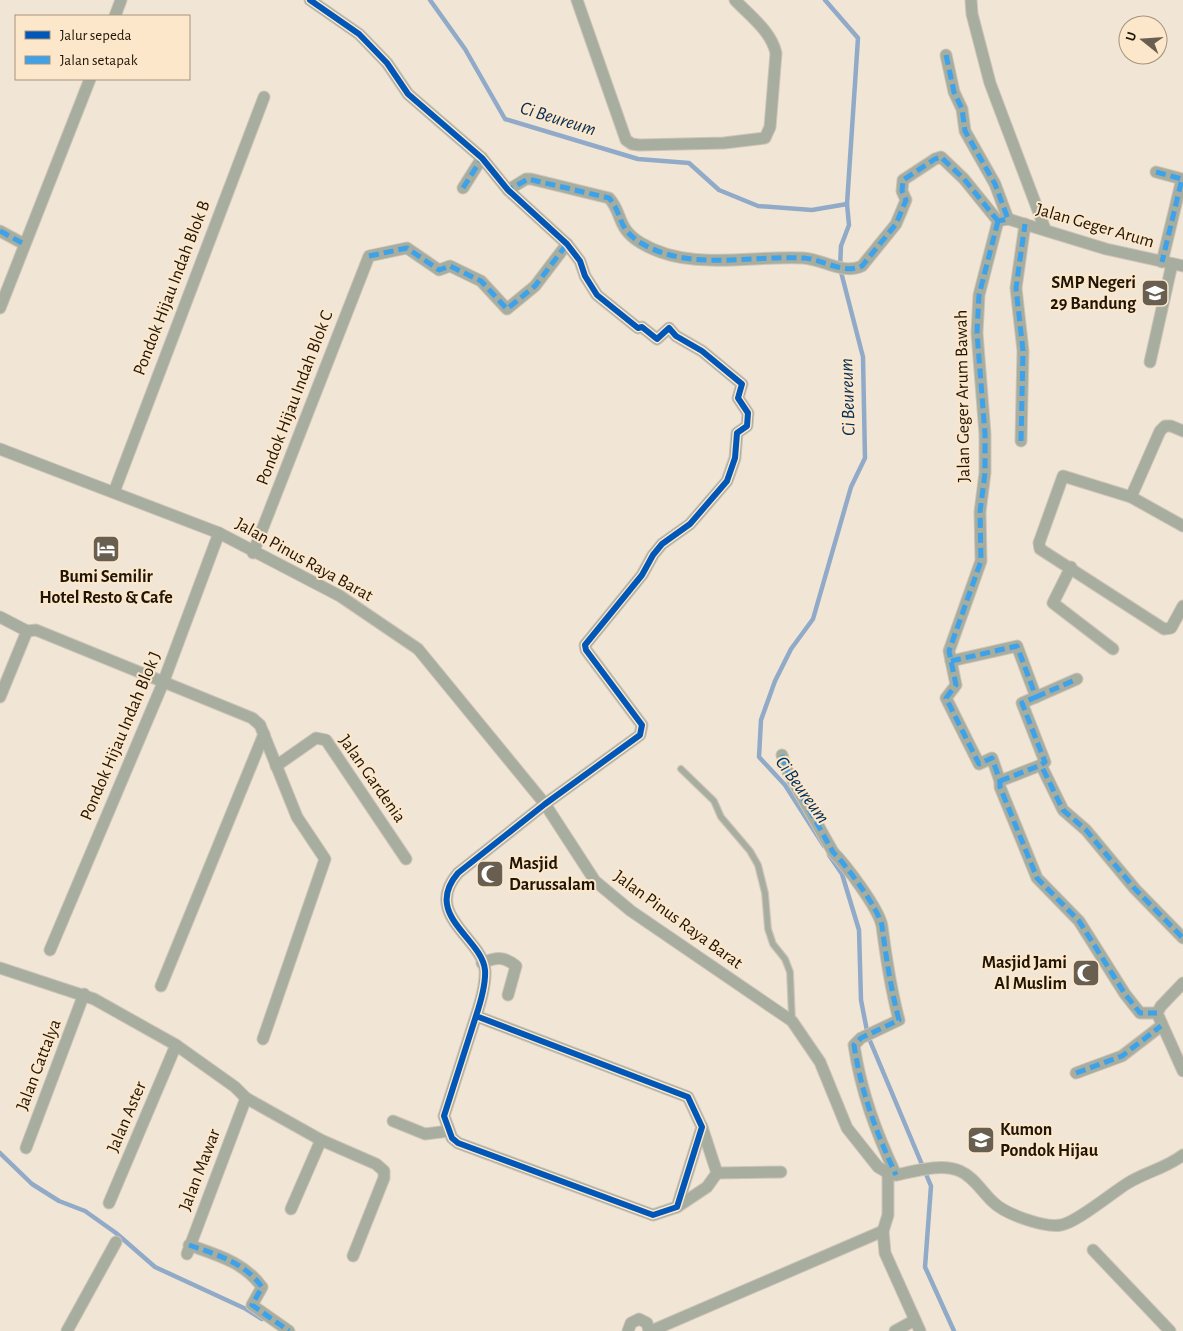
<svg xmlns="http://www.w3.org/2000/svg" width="1183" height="1331" viewBox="0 0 1183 1331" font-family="'Alegreya Sans',sans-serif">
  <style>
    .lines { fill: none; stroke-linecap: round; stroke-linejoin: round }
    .stream { stroke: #91aac8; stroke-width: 4.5 }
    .service-casing { stroke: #cdc4b8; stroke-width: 8 }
    .minor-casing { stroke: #cdc4b8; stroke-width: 13 }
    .service { stroke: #a7ad9f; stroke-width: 5.5 }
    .minor { stroke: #a7ad9f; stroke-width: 11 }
    .quiet { stroke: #3da2e9; stroke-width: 5; stroke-dasharray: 10 5; stroke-linecap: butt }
    .cycleway-casing { stroke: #fde7ca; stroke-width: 9 }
    .cycleway { stroke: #0057b8; stroke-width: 6 }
    .labels { text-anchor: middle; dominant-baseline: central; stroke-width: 4; stroke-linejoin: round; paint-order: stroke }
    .street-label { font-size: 18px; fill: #201608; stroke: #fde7ca }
    .poi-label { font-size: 18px; font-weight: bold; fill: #201608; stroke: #fde7ca; text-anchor: end }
    .water-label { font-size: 19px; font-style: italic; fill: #022e5b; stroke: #fde7ca }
  </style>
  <rect width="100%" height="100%" fill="#f1e6d6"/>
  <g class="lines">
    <g class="stream">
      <path d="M430 0 465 49 505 119 638 159 689 163 719 190 758 206 812 210 847 204 849 225 841 246 840 268 863 357 865 458 851 487 813 619 791 649 775 681 761 720 759 757 785 785 824 846"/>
      <path d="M825 0 858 38 847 204"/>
      <path d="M829 855 842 874 859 930 861 1000 868 1036 931 1186 925 1267 954 1331"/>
      <path d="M0 1153 32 1184 59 1201 85 1211 116 1233 155 1267 246 1309 262 1319"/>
    </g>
    <g class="service-casing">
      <path id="service" d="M681 769 714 801 721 817 750 851 758 865 765 893 768 929 773 944 785 959 790 972 792 1019"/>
    </g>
    <g class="minor-casing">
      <g id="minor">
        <path d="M310 0 359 34 387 63 408 94 482 158 508 190 567 244 580 261 585 276 597 295 638 328 642 327 657 339 669 328 676 336 702 351 742 384 738 398 748 413 747 426 737 433 735 458 727 481 690 524 662 544 653 555 642 575 585 645 586 650 642 725 640 735 545 804 458 873C422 915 482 938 485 970 486 984 480 1004 476 1016L444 1116 452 1138 458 1143 653 1215 677 1207 702 1127 688 1097 476 1016"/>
        <path d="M577 0 626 140 632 144 639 145 724 143 765 138 770 127 776 53C771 31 750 16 735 0"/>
        <path d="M971 0 972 14 990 83 1045 229"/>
        <path d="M115 16 121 0"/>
        <path d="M946 55 954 92 962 109 965 131 995 184 1008 219"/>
        <path d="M1156 172 1182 179 1162 262"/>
        <path d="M463 188 482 158"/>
        <path d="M508 190 526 179H531L609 198C623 213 616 228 641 243 689 272 751 255 803 258 823 259 843 275 862 266L896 224 906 200 902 191 903 180 935 159 941 157 964 179 998 221"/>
        <path d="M998 221 979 295 977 333 985 434V473L980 512 981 561 949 651 956 685 946 698 979 764 992 758 1000 781V787L1037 878 1079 921 1125 994 1140 1013H1157"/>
        <path d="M998 221 1008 219 1106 249 1183 266"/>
        <path d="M0 231 24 244"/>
        <path d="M0 308 90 79"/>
        <path d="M1150 362 1172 264"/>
        <path d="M1021 441 1023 351 1016 288 1025 224"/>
        <path d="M0 449 219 533 340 596 418 649 545 804 595 881 631 911 792 1021 820 1062 847 1128 878 1167 888 1173 896 1175C915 1171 941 1163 960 1171 974 1177 982 1192 993 1202 1005 1214 1044 1228 1061 1225 1076 1223 1113 1192 1128 1183 1146 1172 1166 1168 1183 1155"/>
        <path d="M114 492 264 97"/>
        <path d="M1131 497 1160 431 1165 426H1171L1183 431"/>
        <path d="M1183 526 1131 497 1063 476 1039 543 1040 549 1164 629 1171 628 1183 606"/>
        <path d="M253 553 369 256 407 248 439 270 450 266 481 281 507 309 535 286 567 244"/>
        <path d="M1071 567 1053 603 1113 649"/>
        <path d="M0 617 27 631 36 630 252 718 260 725 297 817 325 859 263 1039"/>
        <path d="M951 661 1017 646 1036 697 1022 703 1045 762 1041 765 1063 810 1086 830 1135 889 1183 938"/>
        <path d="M0 697 27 631"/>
        <path d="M1036 697 1077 679"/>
        <path d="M782 755 787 770 833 852C846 865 879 909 882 926 886 957 891 990 899 1020L861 1038 854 1045C861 1092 876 1132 896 1175"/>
        <path d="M276 766 316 738 326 740 406 859"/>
        <path d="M1000 781 1041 765"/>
        <path d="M50 950 163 683 219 533"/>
        <path d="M482 963C496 957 504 956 516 966L508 995"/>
        <path d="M0 968 94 999 176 1045 235 1087 246 1098 321 1140 376 1164 384 1171V1178L353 1256"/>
        <path d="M1183 983 1161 1006 1157 1013 1183 1071"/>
        <path d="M161 986 264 734"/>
        <path d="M1076 1073 1122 1056 1161 1026"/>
        <path d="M393 1121 425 1134 449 1131"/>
        <path d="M26 1148 84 994"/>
        <path d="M717 1173 781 1172"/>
        <path d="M888 1173V1215L883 1231 885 1253 920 1331"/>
        <path d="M109 1203 176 1045"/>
        <path d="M677 1207 707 1187 717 1173 702 1127"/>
        <path d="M291 1209 321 1140"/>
        <path d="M189 1245C217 1255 244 1262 262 1287L252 1305 289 1331"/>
        <path d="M1093 1250 1170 1331"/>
        <path d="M187 1254 246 1098"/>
        <path d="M67 1331 116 1242"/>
        <path d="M628 1331 631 1323 639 1319 647 1323 649 1331"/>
        <path d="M651 1331 883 1231"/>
        <path d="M895 1331 915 1320"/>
      </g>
    </g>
    <use href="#service" class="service"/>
    <use href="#minor" class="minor"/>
    <g class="quiet">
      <path d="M946 55 954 92 962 109 965 131 995 184 1008 219 998 221"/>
      <path d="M1156 172 1182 179 1162 262"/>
      <path d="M463 188 482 158"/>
      <path d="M511 193 508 190 528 179 609 198C623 213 616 228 641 243 689 272 751 255 803 258 823 259 843 275 862 266L896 224 906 200 902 191 903 180 935 159 941 157 964 179 998 221"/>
      <path d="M998 221 979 295 977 333 985 434V473L980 512 981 561 949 651 956 685 946 698 979 764 992 758 1000 781V787L1037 878 1079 921 1125 994 1140 1013H1157"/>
      <path d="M0 231 24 244"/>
      <path d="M369 256 407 248 439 270 450 266 481 281 507 309 535 286 567 244"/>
      <path d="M1021 441 1023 351 1016 288 1025 224"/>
      <path d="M951 661 1017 646 1036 697 1022 703 1045 762 1041 765 1063 810 1086 830 1135 889 1183 938"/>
      <path d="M1036 697 1077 679"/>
      <path d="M782 755 787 770 833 852C846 865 879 909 882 926 886 957 891 990 899 1020L861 1038 854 1045C861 1092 876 1132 896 1175"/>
      <path d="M1000 781 1041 765"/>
      <path d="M1076 1073 1122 1056 1161 1026"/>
      <path d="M189 1245C217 1255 244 1262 262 1287L252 1305 289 1331"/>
    </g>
    <g class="cycleway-casing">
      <path id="cycleway" d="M310 0 359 34 387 63 408 94 482 158 508 190 567 244 580 261 585 276 597 295 638 328 642 327 657 339 669 328 676 336 702 351 742 384 738 398 748 413 747 426 737 433 735 458 727 481 690 524 662 544 653 555 642 575 585 645 586 650 642 725 640 735 545 804 458 873C422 915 482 938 485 970 486 984 480 1004 476 1016L444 1116 452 1138 458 1143 653 1215 677 1207 702 1127 688 1097 476 1016"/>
    </g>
    <use href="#cycleway" class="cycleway"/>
  </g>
  <defs>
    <g id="school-square" transform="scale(1.4375)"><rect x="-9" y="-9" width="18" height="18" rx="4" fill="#695f50" stroke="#fde7ca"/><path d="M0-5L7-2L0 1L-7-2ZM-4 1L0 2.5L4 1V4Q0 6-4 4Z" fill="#fff"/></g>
    <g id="hotel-square" transform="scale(1.4375)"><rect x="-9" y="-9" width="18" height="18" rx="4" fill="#695f50" stroke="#fde7ca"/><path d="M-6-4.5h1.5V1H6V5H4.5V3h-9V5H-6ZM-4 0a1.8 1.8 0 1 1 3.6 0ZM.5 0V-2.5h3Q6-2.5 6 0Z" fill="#fff"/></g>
    <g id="mosque-square" transform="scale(1.4375)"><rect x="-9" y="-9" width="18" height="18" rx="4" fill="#695f50" stroke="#fde7ca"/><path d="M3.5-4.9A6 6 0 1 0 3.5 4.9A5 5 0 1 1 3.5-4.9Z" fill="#fff"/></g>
  </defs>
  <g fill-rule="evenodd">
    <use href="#school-square" x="1155" y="293"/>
    <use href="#hotel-square" x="106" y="549"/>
    <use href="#mosque-square" x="490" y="874"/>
    <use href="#mosque-square" x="1086" y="973"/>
    <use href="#school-square" x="981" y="1140"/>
  </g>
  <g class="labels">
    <g class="street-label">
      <text transform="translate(1095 226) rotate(16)">Jalan Geger Arum</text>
      <text transform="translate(172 288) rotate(-69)">Pondok Hijau Indah Blok B</text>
      <text transform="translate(963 396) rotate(-91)">Jalan Geger Arum Bawah</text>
      <text transform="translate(295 398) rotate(-69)">Pondok Hijau Indah Blok C</text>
      <text transform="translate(304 560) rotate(29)">Jalan Pinus Raya Barat</text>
      <text transform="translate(121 736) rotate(-67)">Pondok Hijau Indah Blok J</text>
      <text transform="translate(372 779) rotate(55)">Jalan Gardenia</text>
      <text transform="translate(678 920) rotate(36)">Jalan Pinus Raya Barat</text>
      <text transform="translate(39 1065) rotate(-69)">Jalan Cattalya</text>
      <text transform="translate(127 1117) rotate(-67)">Jalan Aster</text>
      <text transform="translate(200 1170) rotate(-69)">Jalan Mawar</text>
    </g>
    <g class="poi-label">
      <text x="1136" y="283">SMP Negeri<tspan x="1136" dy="21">29 Bandung</tspan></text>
      <text x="106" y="577" text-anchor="middle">Bumi Semilir<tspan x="106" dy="21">Hotel Resto &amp; Cafe</tspan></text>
      <text x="509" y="864" text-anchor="start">Masjid<tspan x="509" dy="21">Darussalam</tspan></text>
      <text x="1067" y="963">Masjid Jami<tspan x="1067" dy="21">Al Muslim</tspan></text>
      <text x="1000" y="1130" text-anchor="start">Kumon<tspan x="1000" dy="21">Pondok Hijau</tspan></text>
    </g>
    <g class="water-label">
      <text transform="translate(558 119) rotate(17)">Ci Beureum</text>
      <text transform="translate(848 397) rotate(-92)">Ci Beureum</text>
      <text transform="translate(802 790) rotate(54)">Ci Beureum</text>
    </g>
  </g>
  <rect x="15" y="15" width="175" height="65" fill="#fde7ca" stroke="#a5937c"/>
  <rect x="25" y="31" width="25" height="8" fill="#0057b8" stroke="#a5937c"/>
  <text x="60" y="40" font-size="15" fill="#201608">Jalur sepeda</text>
  <rect x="25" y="56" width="25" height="8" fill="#3da2e9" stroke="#a5937c"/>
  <text x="60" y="65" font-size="15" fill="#201608">Jalan setapak</text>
  <g transform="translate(1143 40) rotate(287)"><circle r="24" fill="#fde7ca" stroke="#a5937c"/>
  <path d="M0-4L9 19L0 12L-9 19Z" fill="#695f50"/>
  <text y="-8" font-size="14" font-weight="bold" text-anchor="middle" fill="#201608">U</text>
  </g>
</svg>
